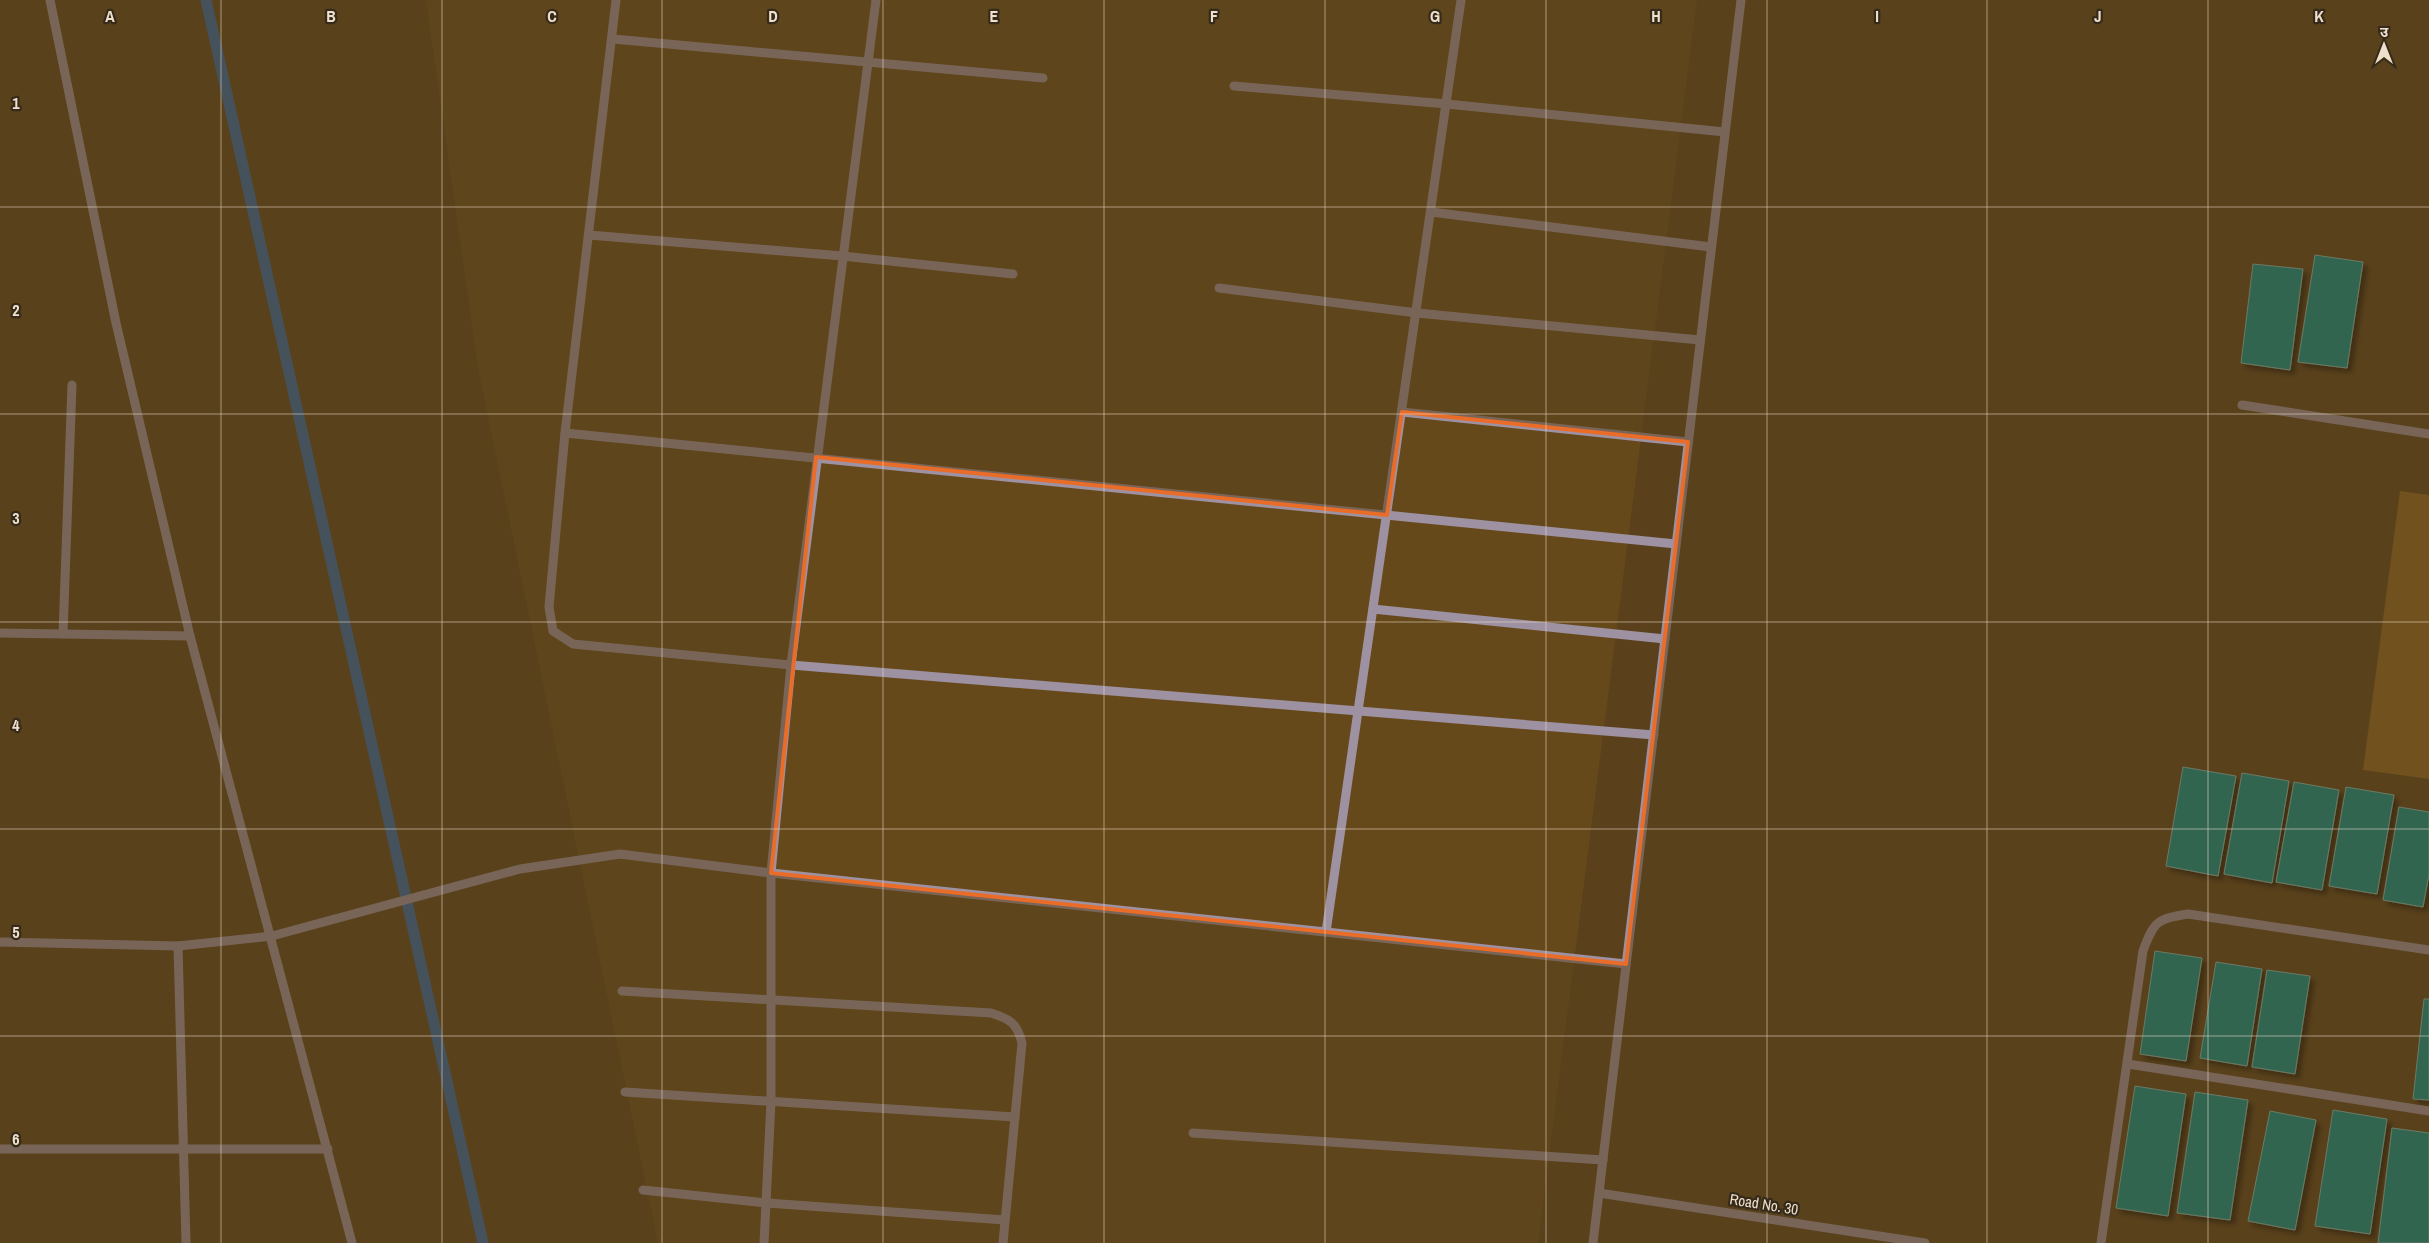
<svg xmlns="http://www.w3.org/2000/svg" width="2429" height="1243" viewBox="0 0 2429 1243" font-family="'Archivo Narrow','Noto Sans Devanagari',sans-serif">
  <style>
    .built { fill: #66491b }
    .green { fill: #8e6523 }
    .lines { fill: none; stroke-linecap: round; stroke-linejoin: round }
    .stream { stroke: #2e66ab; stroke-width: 11 }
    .building { fill: #059090; stroke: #81bebd; filter: url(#shadow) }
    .minor { stroke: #9d91a2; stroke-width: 9 }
    .marked { fill: none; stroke: #e96d29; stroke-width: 4; stroke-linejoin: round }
    .grid { fill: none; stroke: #efe0cc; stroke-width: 1; stroke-opacity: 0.55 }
    .labels { text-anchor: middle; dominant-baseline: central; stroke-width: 4.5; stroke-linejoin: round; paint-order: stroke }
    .street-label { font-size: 15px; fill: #efe0cc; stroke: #362b1b }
    .grid-label { font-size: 16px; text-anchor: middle; font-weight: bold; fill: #efe0cc; stroke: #362b1b; stroke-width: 4.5; stroke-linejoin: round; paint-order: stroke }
  </style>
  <defs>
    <filter id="shadow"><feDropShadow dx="4.5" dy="4.5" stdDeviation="2.5" flood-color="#0009"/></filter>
  </defs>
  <rect width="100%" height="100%" fill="#5a411c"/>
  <path class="built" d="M426 0H1697L1538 1243H658L478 368Z"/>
  <path class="green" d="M2400 491 2429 495V779L2363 770Z"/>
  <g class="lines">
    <path class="stream" d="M206 0 483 1243"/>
  </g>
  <g class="building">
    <path d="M2315 255 2363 262 2347 368 2298 362Z"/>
    <path d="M2253 264 2303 269 2290 370 2241 363Z"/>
    <path d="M2183 767 2236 776 2218 876 2166 866Z"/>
    <path d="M2242 773 2289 781 2272 883 2224 874Z"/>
    <path d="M2294 782 2339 790 2322 890 2276 882Z"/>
    <path d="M2346 787 2394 795 2377 894 2329 886Z"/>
    <path d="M2399 807 2429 812V874L2423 907 2383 900Z"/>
    <path d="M2155 951 2202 958 2186 1061 2140 1054Z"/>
    <path d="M2216 962 2262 969 2247 1066 2200 1058Z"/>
    <path d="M2267 970 2310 976 2295 1074 2252 1067Z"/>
    <path d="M2424 999H2429V1100L2413 1099Z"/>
    <path d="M2135 1086 2186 1094 2168 1216 2116 1208Z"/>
    <path d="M2195 1092 2248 1100 2230 1220 2177 1213Z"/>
    <path d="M2333 1110 2387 1119 2370 1234 2315 1226Z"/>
    <path d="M2270 1111 2316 1120 2295 1230 2248 1221Z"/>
    <path d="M2392 1128 2429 1133V1243H2378Z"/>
  </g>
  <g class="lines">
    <g class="minor">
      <path d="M50 0 116 323 190 636 352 1243"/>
      <path d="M616 0 565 433 549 607 553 631 573 644 791 665 1654 735"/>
      <path d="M613 39 1043 78"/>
      <path d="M1234 86 1447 104 1725 132"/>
      <path d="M1431 212 1711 247"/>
      <path d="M589 235 842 256 1013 274"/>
      <path d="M1219 288 1417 313 1700 340"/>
      <path d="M2242 405 2429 434"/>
      <path d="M1402 412 1688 442"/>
      <path d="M565 433 1676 544"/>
      <path d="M1373 609 1665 639"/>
      <path d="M0 633 190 636"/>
      <path d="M63 634 72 385"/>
      <path d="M1326 932 1461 0"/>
      <path d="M0 942 178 946 272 936 520 869 620 854 771 873 1626 964"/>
      <path d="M178 946 186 1243"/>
      <path d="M622 991 991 1013C1010 1019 1017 1023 1022 1043L1003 1243"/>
      <path d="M2128 1064 2429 1111"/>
      <path d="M625 1092 1015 1117"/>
      <path d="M1193 1133 1603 1160"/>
      <path d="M0 1149H328"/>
      <path d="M643 1190 767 1203 1005 1220"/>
      <path d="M1599 1193 1925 1243"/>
      <path d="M764 1243 771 1102V873L791 665 876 0"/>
      <path d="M1593 1243 1741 0"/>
      <path d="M2101 1243 2143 951C2154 921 2157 919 2188 914L2429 950"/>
    </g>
  </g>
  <path d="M0 0H2429V1243H0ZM1402 412 1688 442 1626 964 771 873 816 457 1387 515Z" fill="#5a411c" fill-opacity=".55" fill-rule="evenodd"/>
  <path class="marked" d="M1402 412 1688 442 1626 964 771 873 816 457 1387 515Z"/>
  <path class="grid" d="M221 0V1243M442 0V1243M662 0V1243M883 0V1243M1104 0V1243M1325 0V1243M1546 0V1243M1767 0V1243M1987 0V1243M2208 0V1243M0 207H2429M0 414H2429M0 622H2429M0 829H2429M0 1036H2429"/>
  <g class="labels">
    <g class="street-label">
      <text transform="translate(1764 1204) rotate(9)">Road No. 30</text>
    </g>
  </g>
  <g class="grid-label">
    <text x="110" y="22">A</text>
    <text x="331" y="22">B</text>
    <text x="552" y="22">C</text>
    <text x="773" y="22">D</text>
    <text x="994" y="22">E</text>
    <text x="1214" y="22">F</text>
    <text x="1435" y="22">G</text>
    <text x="1656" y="22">H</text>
    <text x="1877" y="22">I</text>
    <text x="2098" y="22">J</text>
    <text x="2319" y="22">K</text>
    <text x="16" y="109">1</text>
    <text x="16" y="316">2</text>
    <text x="16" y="524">3</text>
    <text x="16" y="731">4</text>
    <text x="16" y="938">5</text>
    <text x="16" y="1145">6</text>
  </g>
  <g transform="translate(2384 45)" stroke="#362b1b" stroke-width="4" paint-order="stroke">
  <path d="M0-4L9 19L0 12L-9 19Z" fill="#efe0cc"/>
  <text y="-8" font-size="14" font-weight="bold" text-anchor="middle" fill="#efe0cc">उ</text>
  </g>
</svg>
